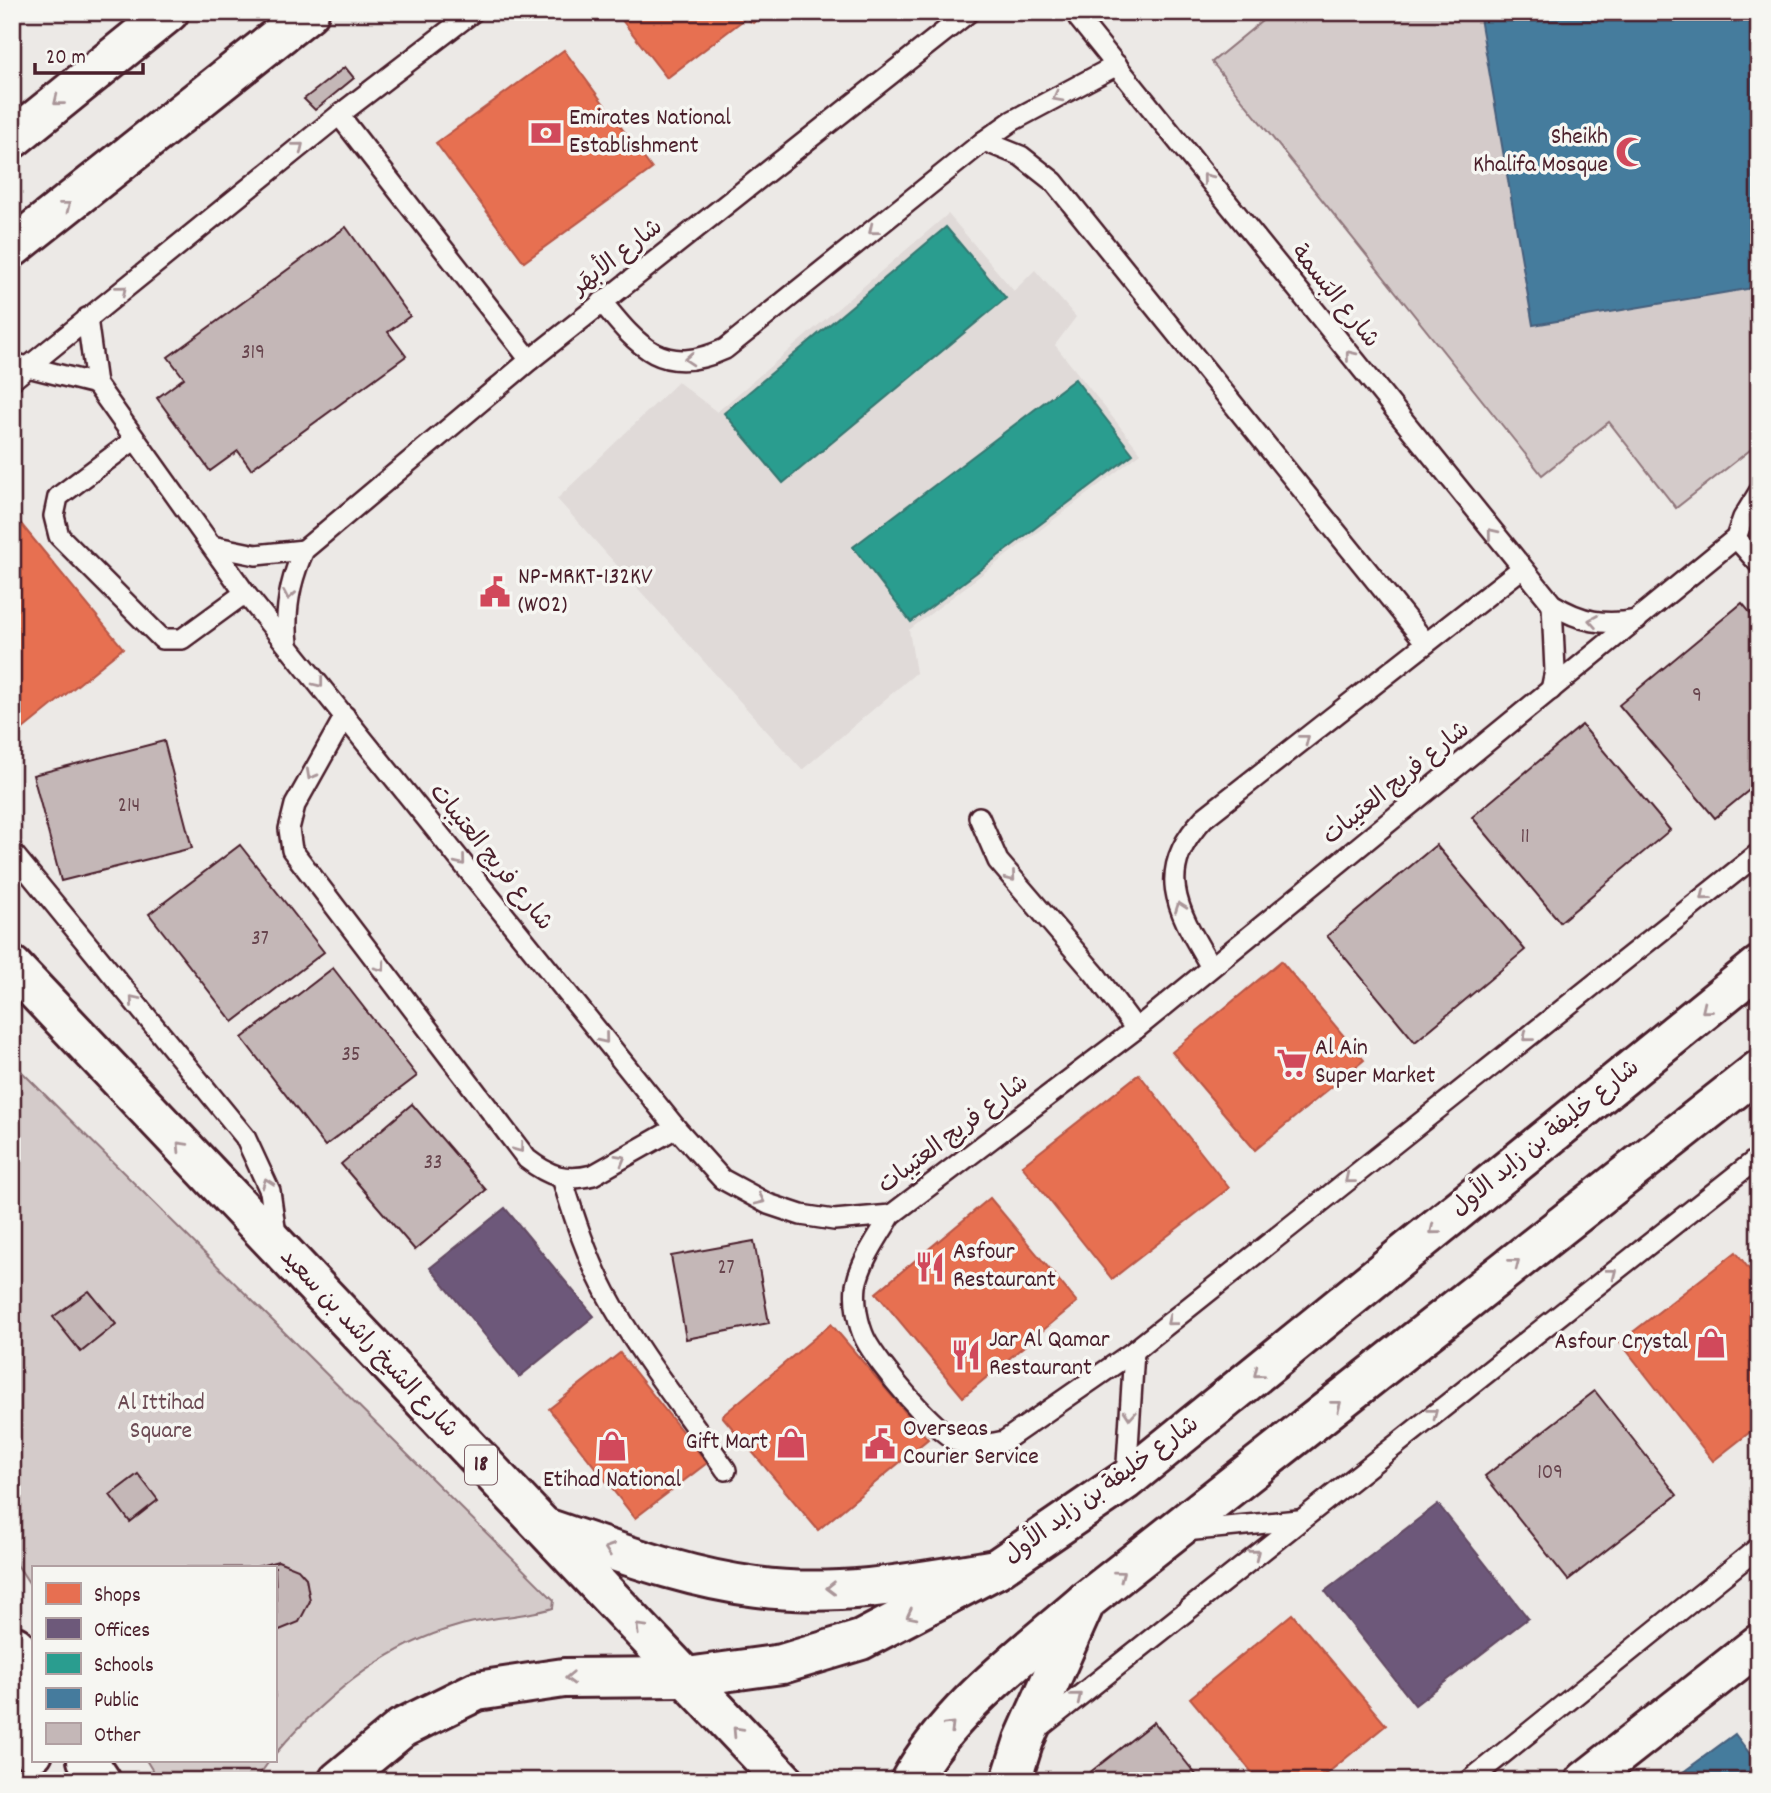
<svg xmlns="http://www.w3.org/2000/svg" width="1771" height="1793" viewBox="0 0 1771 1793" font-family="Dekko,'Playpen Sans Arabic',sans-serif">
  <style>
    .built { fill: #e0dad8 }
    .green { fill: #d4cbca; stroke: #8f757a; stroke-width: 2 }
    .shops { fill: #e76f51; stroke: #b85746; stroke-width: 2 }
    .offices { fill: #6d597a; stroke: #624862; stroke-width: 2 }
    .schools { fill: #2a9d8f; stroke: #347771; stroke-width: 2 }
    .public { fill: #457b9d; stroke: #465f7b; stroke-width: 2 }
    .building { fill: #c4b7b7; stroke: #4a1f2b; stroke-width: 2 }
    .lines { fill: none; stroke-linecap: round; stroke-linejoin: round }
    .service-casing { stroke: #4a1f2b; stroke-width: 24 }
    .minor-casing { stroke: #4a1f2b; stroke-width: 44 }
    .tertiary-casing { stroke: #4a1f2b; stroke-width: 44 }
    .secondary-casing { stroke: #4a1f2b; stroke-width: 44 }
    .primary-casing { stroke: #4a1f2b; stroke-width: 44 }
    .service { stroke: #f6f6f2; stroke-width: 19 }
    .minor { stroke: #f6f6f2; stroke-width: 38 }
    .tertiary { stroke: #f6f6f2; stroke-width: 38 }
    .secondary { stroke: #f6f6f2; stroke-width: 38 }
    .primary { stroke: #f6f6f2; stroke-width: 38 }
    .oneway { stroke: #a99598 }
    .labels { text-anchor: middle; dominant-baseline: central; stroke-width: 7; stroke-linejoin: round; paint-order: stroke }
    .number-label { font-size: 21px; fill: #68454e }
    .shield { fill: #f6f6f2; stroke: #7e6067; stroke-width: 2 }
    .shield-label { font-size: 23px; font-weight: bold; fill: #4a1f2b }
    .poi-label { font-size: 24px; fill: #4a1f2b; stroke: #f6f6f2; text-anchor: start }
    .street-label { font-size: 24px; fill: #4a1f2b; stroke: #f6f6f2 }
    .park-label { font-size: 24px; fill: #6c4a53; stroke: #f6f6f2 }
  </style>
  <rect width="100%" height="100%" fill="#ece9e6"/>
  <filter id="ink" filterUnits="userSpaceOnUse"><feTurbulence type="fractalNoise" baseFrequency=".0143" numOctaves="2"/><feDisplacementMap in="SourceGraphic" scale="14" xChannelSelector="R" yChannelSelector="G"/><feConvolveMatrix kernelMatrix="1 2 1 2 8 2 1 2 1" color-interpolation-filters="sRGB"/></filter>
  <g filter="url(#ink)">
    <path class="built" d="M948 214 1014 291 1035 270 1076 317 1055 345 1141 453 909 630 916 673 802 770 557 499 678 382 717 412Z"/>
    <g class="green">
      <path d="M1273 12H1759V443L1676 508 1609 422 1542 475 1212 62Z"/>
      <path d="M12 1062 554 1600 553 1608C523 1617 489 1617 458 1626 385 1646 323 1698 275 1754V1567H33V1589L12 1557Z"/>
      <path d="M146 1760H270L255 1781H159Z"/>
    </g>
    <g class="shops">
      <path d="M623 12H766L753 23 746 18 667 78 618 15Z"/>
      <path d="M564 50 652 169 524 262 436 143Z"/>
      <path d="M12 513 123 648 12 738Z"/>
      <path d="M1281 961 1364 1060 1255 1150 1172 1052Z"/>
      <path d="M1139 1074 1229 1188 1112 1279 1022 1166Z"/>
      <path d="M990 1198 1077 1302 963 1397 876 1293Z"/>
      <path d="M1736 1252 1759 1282V1425L1713 1461 1620 1342Z"/>
      <path d="M831 1324 928 1439 818 1530 722 1416Z"/>
      <path d="M620 1353 707 1463 635 1518 549 1409Z"/>
      <path d="M1292 1614 1386 1725 1318 1781H1259L1190 1698Z"/>
    </g>
    <g class="offices">
      <path d="M505 1208 594 1316 519 1377 430 1268Z"/>
      <path d="M1438 1504 1528 1618 1415 1705 1325 1591Z"/>
    </g>
    <g class="schools">
      <path d="M946 227 1006 298 783 483 724 413Z"/>
      <path d="M1075 379 1133 454 911 622 853 547Z"/>
    </g>
    <g class="public">
      <path d="M1512 12H1759V287L1533 325 1480 18Z"/>
      <path d="M1735 1734 1759 1766V1781H1671Z"/>
    </g>
    <g class="building">
      <path d="M345 67 354 78 315 110 304 99Z"/>
      <path d="M346 227 410 316 388 332 406 356 251 469 238 451 210 471 157 398 184 378 168 357Z"/>
      <path d="M1742 603 1759 623V782L1715 818 1619 705Z"/>
      <path d="M1582 725 1670 830 1560 922 1472 817Z"/>
      <path d="M164 741 192 848 61 881 33 775Z"/>
      <path d="M240 845 324 952 233 1022 149 914Z"/>
      <path d="M1436 845 1525 950 1415 1042 1327 936Z"/>
      <path d="M333 968 417 1076 325 1146 242 1038Z"/>
      <path d="M412 1104 486 1190 415 1250 341 1164Z"/>
      <path d="M754 1241 769 1323 686 1339 671 1256Z"/>
      <path d="M89 1291 116 1324 81 1352 53 1317Z"/>
      <path d="M1595 1391 1677 1495 1568 1580 1485 1476Z"/>
      <path d="M138 1474 158 1500 130 1522 110 1495Z"/>
      <path d="M278 1561 298 1569 306 1578 310 1601 299 1622 277 1631 275 1567H256Z"/>
      <path d="M1154 1722 1201 1781H1079Z"/>
    </g>
    <g class="lines">
      <g class="service-casing">
        <g id="service">
          <path d="M1077 12 1079 19 1552 604C1581 622 1604 626 1637 620"/>
          <path d="M339 115 530 360"/>
          <path d="M984 141 1021 156 1054 182 1426 643"/>
          <path d="M602 302C639 348 664 377 725 349L984 141 1012 121 1117 65"/>
          <path d="M87 318 96 384 245 593 676 1128 722 1179 768 1204 801 1215 834 1220 891 1215 1136 1029 1736 538 1743 518 1759 492"/>
          <path d="M20 365 96 384"/>
          <path d="M12 380 339 115 473 12"/>
          <path d="M134 440 58 497 54 516 59 536 162 639H182L245 593"/>
          <path d="M1736 538 1759 564"/>
          <path d="M212 546 256 555 304 550"/>
          <path d="M288 643C284 609 290 580 304 550L530 360 969 12"/>
          <path d="M1551 690 1555 671 1552 604"/>
          <path d="M345 716 295 805 289 829 292 850 527 1159C549 1176 565 1182 593 1175L676 1128"/>
          <path d="M979 817 998 861 1095 974 1136 1029"/>
          <path d="M12 852 245 1137 270 1191 277 1242"/>
          <path d="M1211 967C1179 912 1152 873 1204 818L1521 569"/>
          <path d="M562 1178C574 1217 587 1257 606 1293 639 1355 686 1412 726 1470"/>
          <path d="M891 1215C878 1238 861 1260 856 1286 854 1303 858 1324 865 1339 877 1363 937 1436 962 1443 976 1447 989 1444 1004 1441L1134 1351 1759 853"/>
          <path d="M1126 1479 1134 1351"/>
          <path d="M1185 1531 1298 1520"/>
          <path d="M1039 1728 1759 1157"/>
          <path d="M1469 1781 1759 1547"/>
        </g>
      </g>
      <g class="minor-casing">
        <path id="minor" d="M1585 1781 1759 1644"/>
      </g>
      <g class="tertiary-casing">
        <g id="tertiary">
          <path d="M687 1677 782 1664 861 1640 996 1569 1126 1480 1759 966"/>
          <path d="M910 1781C950 1708 1024 1655 1086 1601L1759 1070"/>
        </g>
      </g>
      <g class="secondary-casing">
        <g id="secondary">
          <path d="M12 139 169 12"/>
          <path d="M12 248 309 12"/>
          <path d="M338 1781 402 1728 477 1691 564 1678 687 1677"/>
        </g>
      </g>
      <g class="primary-casing">
        <g id="primary">
          <path d="M12 966 784 1781"/>
          <path d="M546 1528C615 1551 684 1578 757 1587 835 1598 919 1582 996 1569"/>
          <path d="M15 1646 33 1752"/>
          <path d="M87 1760 101 1781"/>
          <path d="M1011 1781 1024 1740 1086 1601"/>
        </g>
      </g>
      <use href="#service" class="service"/>
      <use href="#minor" class="minor"/>
      <use href="#tertiary" class="tertiary"/>
      <use href="#secondary" class="secondary"/>
      <use href="#primary" class="primary"/>
    </g>
    <defs><path id="oneway-chevron" d="M-2-3.5L2.5 0L-2 3.5" fill="none" stroke-width="1.6" stroke-linecap="round" stroke-linejoin="round" transform="scale(1.75)"/></defs>
    <g class="oneway">
      <use href="#oneway-chevron" transform="translate(1057 97) rotate(152)"/>
      <use href="#oneway-chevron" transform="translate(58 101) rotate(141)"/>
      <use href="#oneway-chevron" transform="translate(299 147) rotate(-39)"/>
      <use href="#oneway-chevron" transform="translate(1207 178) rotate(-129)"/>
      <use href="#oneway-chevron" transform="translate(66 206) rotate(-38)"/>
      <use href="#oneway-chevron" transform="translate(873 230) rotate(141)"/>
      <use href="#oneway-chevron" transform="translate(122 290) rotate(-39)"/>
      <use href="#oneway-chevron" transform="translate(1350 355) rotate(-129)"/>
      <use href="#oneway-chevron" transform="translate(689 359) rotate(176)"/>
      <use href="#oneway-chevron" transform="translate(1492 533) rotate(-129)"/>
      <use href="#oneway-chevron" transform="translate(289 595) rotate(100)"/>
      <use href="#oneway-chevron" transform="translate(1593 621) rotate(-170)"/>
      <use href="#oneway-chevron" transform="translate(319 683) rotate(52)"/>
      <use href="#oneway-chevron" transform="translate(1305 739) rotate(-38)"/>
      <use href="#oneway-chevron" transform="translate(311 775) rotate(119)"/>
      <use href="#oneway-chevron" transform="translate(461 861) rotate(51)"/>
      <use href="#oneway-chevron" transform="translate(1011 877) rotate(50)"/>
      <use href="#oneway-chevron" transform="translate(1705 896) rotate(141)"/>
      <use href="#oneway-chevron" transform="translate(1180 907) rotate(-110)"/>
      <use href="#oneway-chevron" transform="translate(381 967) rotate(53)"/>
      <use href="#oneway-chevron" transform="translate(134 1000) rotate(-130)"/>
      <use href="#oneway-chevron" transform="translate(1706 1009) rotate(141)"/>
      <use href="#oneway-chevron" transform="translate(1527 1037) rotate(141)"/>
      <use href="#oneway-chevron" transform="translate(604 1039) rotate(51)"/>
      <use href="#oneway-chevron" transform="translate(181 1146) rotate(-133)"/>
      <use href="#oneway-chevron" transform="translate(519 1148) rotate(53)"/>
      <use href="#oneway-chevron" transform="translate(621 1159) rotate(-30)"/>
      <use href="#oneway-chevron" transform="translate(1349 1179) rotate(141)"/>
      <use href="#oneway-chevron" transform="translate(267 1183) rotate(-110)"/>
      <use href="#oneway-chevron" transform="translate(760 1200) rotate(25)"/>
      <use href="#oneway-chevron" transform="translate(1434 1230) rotate(141)"/>
      <use href="#oneway-chevron" transform="translate(1515 1263) rotate(-38)"/>
      <use href="#oneway-chevron" transform="translate(1612 1273) rotate(-38)"/>
      <use href="#oneway-chevron" transform="translate(1171 1321) rotate(141)"/>
      <use href="#oneway-chevron" transform="translate(1258 1373) rotate(141)"/>
      <use href="#oneway-chevron" transform="translate(1337 1405) rotate(-38)"/>
      <use href="#oneway-chevron" transform="translate(1433 1413) rotate(-38)"/>
      <use href="#oneway-chevron" transform="translate(1130 1415) rotate(94)"/>
      <use href="#oneway-chevron" transform="translate(609 1549) rotate(-161)"/>
      <use href="#oneway-chevron" transform="translate(1255 1554) rotate(-39)"/>
      <use href="#oneway-chevron" transform="translate(1120 1575) rotate(-37)"/>
      <use href="#oneway-chevron" transform="translate(831 1588) rotate(179)"/>
      <use href="#oneway-chevron" transform="translate(911 1615) rotate(153)"/>
      <use href="#oneway-chevron" transform="translate(640 1628) rotate(-135)"/>
      <use href="#oneway-chevron" transform="translate(570 1678) rotate(178)"/>
      <use href="#oneway-chevron" transform="translate(1077 1697) rotate(-39)"/>
      <use href="#oneway-chevron" transform="translate(950 1726) rotate(-45)"/>
      <use href="#oneway-chevron" transform="translate(737 1731) rotate(-133)"/>
    </g>
  </g>
  <defs>
    <g id="bank-bare" transform="scale(2.415)"><path d="M-6-4H6V4H-6ZM0-2.3a2.3 2.3 0 1 0 0 4.6a2.3 2.3 0 1 0 0-4.6Z" fill="#d1495b" stroke="#f6f6f2" stroke-width="2.5" paint-order="stroke"/></g>
    <g id="mosque-bare" transform="scale(2.415)"><path d="M3.5-4.9A6 6 0 1 0 3.5 4.9A5 5 0 1 1 3.5-4.9Z" fill="#d1495b" stroke="#f6f6f2" stroke-width="2.5" paint-order="stroke"/></g>
    <g id="civic-bare" transform="scale(2.415)"><path d="M-.6-6.5H3V-4.5H.6V-3L4-1V1h2V6H-6V1h2V-1L-.6-3ZM-1.2 2.5V6h2.4V2.5Z" fill="#d1495b" stroke="#f6f6f2" stroke-width="2.5" paint-order="stroke"/></g>
    <g id="supermarket-bare" transform="scale(2.415)"><path d="M-6-5.5h2.5l.6 2H6L4.5 2H-2.5L-4.4-4H-6ZM-1.5 3.2a1.3 1.3 0 1 0 .1 0ZM3 3.2a1.3 1.3 0 1 0 .1 0Z" fill="#d1495b" stroke="#f6f6f2" stroke-width="2.5" paint-order="stroke"/></g>
    <g id="restaurant-bare" transform="scale(2.415)"><path d="M-5-6h1v4h1v-4h1v4h1v-4h1v5L-1.5 .5V6h-2V.5L-5-1ZM5-6V6H3V1.5H1.5Q1.5-4 5-6Z" fill="#d1495b" stroke="#f6f6f2" stroke-width="2.5" paint-order="stroke"/></g>
    <g id="shop-bare" transform="scale(2.415)"><path d="M-5-2.5h2.3a2.7 3.5 0 0 1 5.4 0H5L5.5 6h-11ZM-1.5-2.5h3a1.5 2.3 0 0 0-3 0Z" fill="#d1495b" stroke="#f6f6f2" stroke-width="2.5" paint-order="stroke"/></g>
  </defs>
  <g fill-rule="evenodd">
    <use href="#bank-bare" x="546" y="133"/>
    <use href="#mosque-bare" x="1631" y="152"/>
    <use href="#civic-bare" x="495" y="592"/>
    <use href="#supermarket-bare" x="1292" y="1063"/>
    <use href="#restaurant-bare" x="930" y="1267"/>
    <use href="#shop-bare" x="1711" y="1343"/>
    <use href="#restaurant-bare" x="966" y="1355"/>
    <use href="#shop-bare" x="791" y="1443"/>
    <use href="#civic-bare" x="880" y="1444"/>
    <use href="#shop-bare" x="612" y="1446"/>
  </g>
  <g class="labels">
    <g class="number-label">
      <text x="253" y="354">319</text>
      <text x="1697" y="697">9</text>
      <text x="129" y="807">214</text>
      <text x="1525" y="838">11</text>
      <text x="260" y="940">37</text>
      <text x="351" y="1056">35</text>
      <text x="433" y="1164">33</text>
      <text x="726" y="1269">27</text>
      <text x="1550" y="1474">109</text>
    </g>
    <rect class="shield" x="465" y="1445.5" width="32" height="39" rx="5"/>
    <g class="shield-label">
      <text x="481" y="1465">18</text>
    </g>
    <g class="poi-label">
      <text x="569" y="119">Emirates National<tspan x="569" dy="28">Establishment</tspan></text>
      <text x="1608" y="138" text-anchor="end">Sheikh<tspan x="1608" dy="28">Khalifa Mosque</tspan></text>
      <text x="518" y="578">NP-MRKT-132KV<tspan x="518" dy="28">(W02)</tspan></text>
      <text x="1315" y="1049">Al Ain<tspan x="1315" dy="28">Super Market</tspan></text>
      <text x="953" y="1253">Asfour<tspan x="953" dy="28">Restaurant</tspan></text>
      <text x="989" y="1341">Jar Al Qamar<tspan x="989" dy="28">Restaurant</tspan></text>
      <text x="1688" y="1343" text-anchor="end">Asfour Crystal</text>
      <text x="903" y="1430">Overseas<tspan x="903" dy="28">Courier Service</tspan></text>
      <text x="768" y="1443" text-anchor="end">Gift Mart</text>
      <text x="612" y="1481" text-anchor="middle">Etihad National</text>
    </g>
    <g class="street-label">
      <text transform="translate(618 258) rotate(-38)">شارع الأبهَر</text>
      <text transform="translate(1334 297) rotate(51)">شارع البَسمة</text>
      <text transform="translate(1397 784) rotate(-39)">شارع فريج العتيبات</text>
      <text transform="translate(490 858) rotate(51)">شارع فريج العتيبات</text>
      <text transform="translate(954 1135) rotate(-37)">شارع فريج العتيبات</text>
      <text transform="translate(1546 1139) rotate(-39)">شارع خليفة بن زايد الأول</text>
      <text transform="translate(368 1344) rotate(47)">شارع الشيخ راشد بن سعيد</text>
      <text transform="translate(1102 1491) rotate(-36)">شارع خليفة بن زايد الأول</text>
    </g>
    <g class="park-label">
      <text x="161" y="1404">Al Ittihad<tspan x="161" dy="28">Square</tspan></text>
    </g>
  </g>
  <rect width="1771" height="1793" fill="none" stroke="#f6f6f2" stroke-width="42"/>
  <rect x="21" y="21" width="1729" height="1751" fill="none" stroke="#4a1f2b" stroke-width="2.5" filter="url(#ink)"/>
  <rect x="32" y="1566" width="245" height="196" fill="#f6f6f2" stroke="#b1a0a2" stroke-width="2"/>
  <rect x="46" y="1583" width="35" height="21" fill="#e76f51" stroke="#b1a0a2" stroke-width="2"/>
  <text x="94" y="1601" font-size="21" fill="#4a1f2b">Shops</text>
  <rect x="46" y="1618" width="35" height="21" fill="#6d597a" stroke="#b1a0a2" stroke-width="2"/>
  <text x="94" y="1636" font-size="21" fill="#4a1f2b">Offices</text>
  <rect x="46" y="1653" width="35" height="21" fill="#2a9d8f" stroke="#b1a0a2" stroke-width="2"/>
  <text x="94" y="1671" font-size="21" fill="#4a1f2b">Schools</text>
  <rect x="46" y="1688" width="35" height="21" fill="#457b9d" stroke="#b1a0a2" stroke-width="2"/>
  <text x="94" y="1706" font-size="21" fill="#4a1f2b">Public</text>
  <rect x="46" y="1723" width="35" height="21" fill="#c4b7b7" stroke="#b1a0a2" stroke-width="2"/>
  <text x="94" y="1741" font-size="21" fill="#4a1f2b">Other</text>
  <path d="M35 63v10h108v-10" fill="none" stroke="#4a1f2b" stroke-width="3.5"/>
  <text x="46" y="63" font-size="21" fill="#4a1f2b" stroke="#f6f6f2" stroke-width="5" paint-order="stroke">20 m</text>
</svg>
